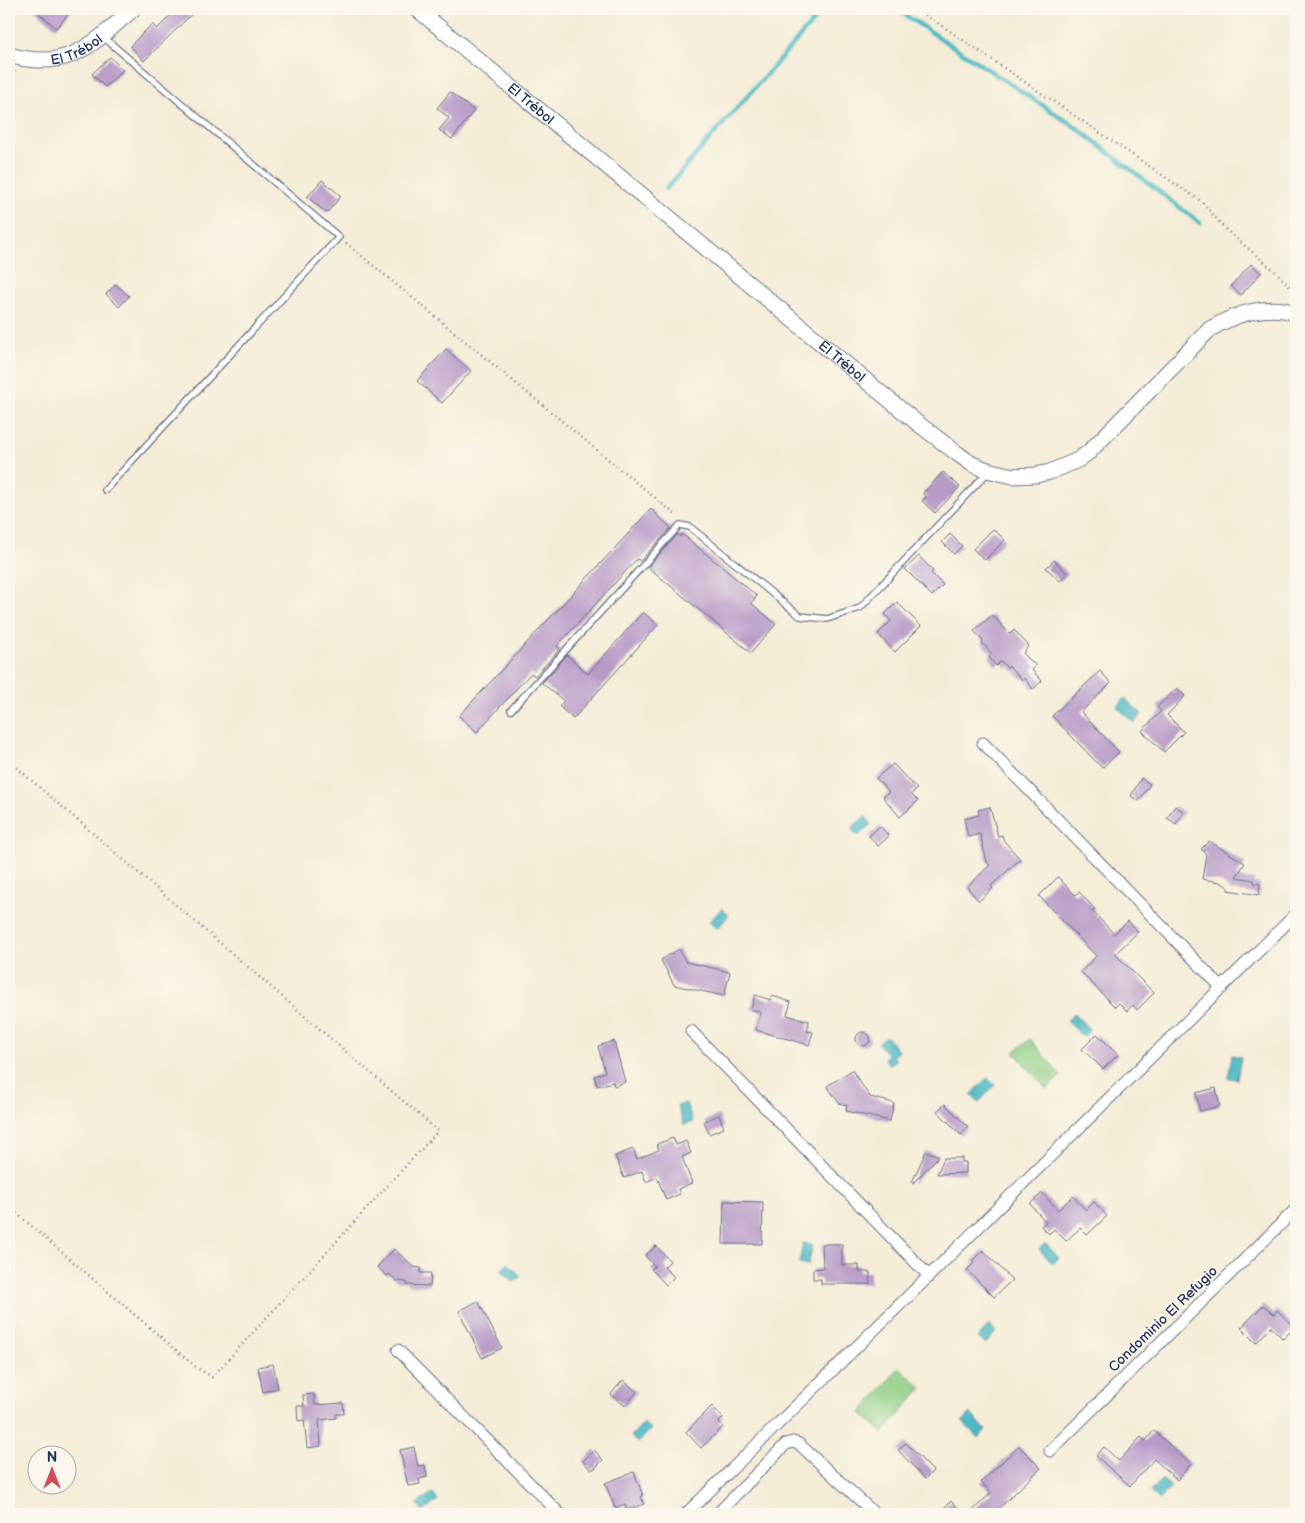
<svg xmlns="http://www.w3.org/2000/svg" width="1305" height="1523" viewBox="0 0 1305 1523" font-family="'Balsamiq Sans',sans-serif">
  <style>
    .green { fill: #8bcc83; stroke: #537e70 }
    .water { fill: #4bb9c4; stroke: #337491 }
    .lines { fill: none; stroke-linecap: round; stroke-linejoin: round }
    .stream { stroke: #4bb9c4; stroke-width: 4.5 }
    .building { fill: #b79ac7 }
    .service-casing { stroke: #677188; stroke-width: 8 }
    .minor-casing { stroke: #677188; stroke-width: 13 }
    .secondary-casing { stroke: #677188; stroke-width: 17 }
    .path { stroke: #677188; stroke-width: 2.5; stroke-dasharray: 1 4; stroke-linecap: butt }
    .service { stroke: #fff; stroke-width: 5.5 }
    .minor { stroke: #fff; stroke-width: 11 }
    .secondary { stroke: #fff; stroke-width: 15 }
    .labels { text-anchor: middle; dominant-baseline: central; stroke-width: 4; stroke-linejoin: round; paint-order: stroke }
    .street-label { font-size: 14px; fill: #1b2f5e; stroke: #fbf7ec }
  </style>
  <rect width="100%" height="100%" fill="#fbf7ec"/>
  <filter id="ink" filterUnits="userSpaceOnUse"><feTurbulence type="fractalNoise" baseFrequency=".02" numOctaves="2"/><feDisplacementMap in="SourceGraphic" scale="10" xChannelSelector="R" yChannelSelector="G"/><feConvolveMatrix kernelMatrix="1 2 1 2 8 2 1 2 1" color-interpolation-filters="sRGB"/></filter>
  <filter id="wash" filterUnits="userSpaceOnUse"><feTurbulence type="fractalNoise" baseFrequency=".0096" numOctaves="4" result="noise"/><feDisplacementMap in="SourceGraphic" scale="20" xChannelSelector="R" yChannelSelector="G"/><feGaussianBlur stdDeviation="1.12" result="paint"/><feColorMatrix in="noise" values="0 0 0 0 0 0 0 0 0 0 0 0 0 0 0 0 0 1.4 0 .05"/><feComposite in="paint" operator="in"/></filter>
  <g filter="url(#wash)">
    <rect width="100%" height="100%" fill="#f4ecd6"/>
    <g class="green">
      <path d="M1030 1039 1061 1076 1046 1089 1014 1052Z"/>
      <path d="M899 1368 922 1388 883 1433 861 1413Z"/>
    </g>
    <g class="water">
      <path d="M1125 698 1142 714 1134 723 1117 707Z"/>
      <path d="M865 816 871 824 858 836 851 829Z"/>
      <path d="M722 908 729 915 717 929 709 922Z"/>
      <path d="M1074 1013 1090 1030 1083 1037 1067 1021Z"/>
      <path d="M886 1036 899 1052 893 1056 896 1060 890 1065 884 1058 888 1055 878 1043Z"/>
      <path d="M1232 1055 1241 1057 1237 1079 1228 1078Z"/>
      <path d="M987 1078 995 1085 979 1102 971 1095Z"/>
      <path d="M686 1103 693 1122 684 1125 677 1106Z"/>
      <path d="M803 1243 813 1245 808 1265 799 1263Z"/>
      <path d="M1045 1243 1059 1258 1053 1264 1039 1249Z"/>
      <path d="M508 1263 521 1276 514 1282 501 1270Z"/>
      <path d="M989 1325 996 1332 986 1344 978 1338Z"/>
      <path d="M970 1413 986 1430 978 1438 962 1421Z"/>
      <path d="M644 1423 651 1430 637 1443 631 1436Z"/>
      <path d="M1162 1479 1171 1487 1159 1500 1150 1492Z"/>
      <path d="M432 1493 438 1500 423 1512 417 1504Z"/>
    </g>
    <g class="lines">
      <g class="stream">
        <path d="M896 9 1077 128 1200 223"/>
        <path d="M666 189 824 9"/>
      </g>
    </g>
    <g id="blocks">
      <g class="building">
        <path d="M34 9H73L56 28Z"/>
        <path d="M177 9H197L144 61 130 46 152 24 157 29Z"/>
        <path d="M110 57 123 70 105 87 92 74Z"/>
        <path d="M450 92 474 111 452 139 439 130 449 118 437 108Z"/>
        <path d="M322 180 341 196 327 213 307 197Z"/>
        <path d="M1251 264 1261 273 1241 295 1231 286Z"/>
        <path d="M116 284 129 296 119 307 106 294Z"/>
        <path d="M446 349 471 371 442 403 417 381Z"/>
        <path d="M943 472 960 487 935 513 922 501 926 497 923 493Z"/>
        <path d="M651 509 671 528 640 561 637 559 557 646 560 649 535 676 531 673 477 732 459 716Z"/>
        <path d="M993 529 1005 540 985 560 973 549Z"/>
        <path d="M678 534 680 537 682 534 757 596 751 603 776 624 751 653 648 567Z"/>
        <path d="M950 534 962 546 954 554 942 542Z"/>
        <path d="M919 556 933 571 931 573 943 585 932 596 905 569Z"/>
        <path d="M1054 560 1068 574 1060 581 1046 568Z"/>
        <path d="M897 602 921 626 895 652 878 634 891 621 885 614Z"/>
        <path d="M643 612 658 625 573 719 559 706 564 701 542 683 567 655 588 674Z"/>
        <path d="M992 615 1010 634 1014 630 1029 646 1023 653 1036 666 1032 670 1042 681 1033 689 1024 678 1022 680 1009 666 1007 668 1001 661 996 666 989 657 992 654 982 643 983 641 974 631Z"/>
        <path d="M1100 671 1111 683 1081 712 1119 752 1102 768 1052 716Z"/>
        <path d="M1177 688 1185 696 1167 715 1184 732 1164 752 1142 731 1161 711 1157 707Z"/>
        <path d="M893 764 917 789 911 794 918 801 900 817 883 797 889 792 876 778Z"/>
        <path d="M1141 778 1150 784 1139 801 1131 796Z"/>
        <path d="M1175 806 1184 812 1176 824 1167 818Z"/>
        <path d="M990 807 998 836 1002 835 1004 841 1020 859 991 886 993 888 979 901 967 887 990 865 987 862 980 834 968 837 964 819 979 815 978 810Z"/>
        <path d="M880 826 889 836 878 846 869 836Z"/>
        <path d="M1209 841 1245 863 1236 877 1254 880V883L1260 884 1259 895 1228 890V887L1220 882 1202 879 1206 854 1201 849Z"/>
        <path d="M1058 877 1075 895 1079 892 1095 909 1092 911 1114 934 1128 921 1138 932 1115 954 1154 993 1137 1010 1133 1005 1127 1011 1119 1003 1115 1007 1081 972 1096 956 1039 896Z"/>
        <path d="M679 949 686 962 730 972 724 996 674 985 661 960Z"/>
        <path d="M755 995 771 1000 772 996 791 1002 787 1015 809 1021 807 1031 813 1032 809 1045 756 1030 761 1012 751 1009Z"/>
        <circle cx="863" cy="1039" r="7"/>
        <path d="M1097 1034 1118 1055 1103 1069 1082 1049Z"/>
        <path d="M614 1041 625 1082 614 1086 613 1082 597 1086 594 1076 605 1072 598 1046Z"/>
        <path d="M852 1070 870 1097 894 1103 890 1121 846 1111 847 1105 839 1103 827 1086Z"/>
        <path d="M1216 1088 1220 1106 1200 1111 1196 1093Z"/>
        <path d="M945 1104 968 1127 961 1135 937 1111Z"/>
        <path d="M719 1115 724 1128 709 1134 704 1121Z"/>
        <path d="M673 1138 676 1145 686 1141 691 1153 682 1157 692 1183 678 1189 680 1194 666 1200 657 1177 646 1182 642 1171 624 1178 615 1156 633 1149 637 1159 659 1150 657 1144Z"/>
        <path d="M926 1151 939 1156 913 1183 912 1182Z"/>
        <path d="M944 1158H962V1162H966V1173L937 1174Z"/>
        <path d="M1042 1193 1058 1210 1073 1196 1086 1210 1094 1202 1107 1216 1087 1235 1080 1228 1066 1241 1054 1229 1049 1234 1041 1226 1046 1222 1030 1204Z"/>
        <path d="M724 1201 763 1202 762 1244H723Z"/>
        <path d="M822 1244H842V1265H859V1272H870V1284H821V1279H813V1269L823 1268Z"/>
        <path d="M656 1246 670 1261 664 1267 674 1277 666 1285 651 1269 655 1266 645 1256Z"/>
        <path d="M394 1249 414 1267 421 1268 420 1273H431L430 1286 407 1285V1282L397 1281 389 1274 387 1276 377 1267Z"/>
        <path d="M983 1250 1012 1280 994 1297 967 1270 974 1263 972 1261Z"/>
        <path d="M478 1301 502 1348 482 1358 459 1311Z"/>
        <path d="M1263 1305 1274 1314 1277 1310 1295 1327 1283 1339 1271 1327 1256 1343 1241 1328Z"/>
        <path d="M273 1364 278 1388 263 1392 258 1367Z"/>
        <path d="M623 1380 637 1392 625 1406 611 1394Z"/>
        <path d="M314 1394 315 1405 343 1403 344 1414H336V1418L319 1420 321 1446 307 1448 304 1420 298 1421 297 1406H304L303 1395Z"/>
        <path d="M712 1406 723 1418 719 1422 723 1427 701 1448 686 1432Z"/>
        <path d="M1154 1431 1191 1464 1177 1480 1154 1459 1130 1486 1096 1456 1104 1447 1119 1461 1141 1437 1145 1441Z"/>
        <path d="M906 1443 933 1471 925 1479 898 1450Z"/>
        <path d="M1019 1446 1041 1468 993 1514H969L991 1493 981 1482Z"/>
        <path d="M414 1447 418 1466 425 1465 427 1477 419 1479 420 1484 408 1486 400 1450Z"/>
        <path d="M594 1450 603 1460 594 1469H590L583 1461Z"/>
        <path d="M634 1472 643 1496 641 1497 644 1504 627 1510 625 1504 615 1508 605 1483Z"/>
        <path d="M951 1501 964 1514H938Z"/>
      </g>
    </g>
  </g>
  <g filter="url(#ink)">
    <use href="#blocks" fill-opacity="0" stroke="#677188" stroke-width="1"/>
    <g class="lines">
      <g class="service-casing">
        <g id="service">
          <path d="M102 36 339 237 105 490"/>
          <path d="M511 710 680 525 690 527 800 616 827 619 860 608 988 472"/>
        </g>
      </g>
      <g class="minor-casing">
        <g id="minor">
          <path d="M983 743 1222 988"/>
          <path d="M691 1031 929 1276"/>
          <path d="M398 1350 560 1514"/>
          <path d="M1050 1451 1296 1209"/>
          <path d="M686 1514 929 1276 1296 914"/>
          <path d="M717 1514 786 1444 793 1442 799 1444 875 1514"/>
        </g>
      </g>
      <g class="secondary-casing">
        <g id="secondary">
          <path id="s1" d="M417 9 916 422 958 454 972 464 987 470 1013 476 1036 475 1050 472 1078 460 1089 452 1210 329C1235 314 1267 303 1296 313"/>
          <path id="s2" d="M9 55C68 72 92 45 133 9"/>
        </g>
      </g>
      <g class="path">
        <path d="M917 9 1202 202 1226 230 1275 271 1293 290 1292 297"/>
        <path d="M9 80 15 70"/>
        <path d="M346 243 677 516"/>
        <path d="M9 761 438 1131 212 1377 197 1368 9 1207"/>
      </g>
      <use href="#service" class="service"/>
      <use href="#minor" class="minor"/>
      <use href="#secondary" class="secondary"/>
    </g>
  </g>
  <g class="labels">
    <g class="street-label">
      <text stroke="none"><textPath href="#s2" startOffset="70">El Trébol</textPath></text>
      <text stroke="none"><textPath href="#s1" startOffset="148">El Trébol</textPath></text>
      <text stroke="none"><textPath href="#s1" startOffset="552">El Trébol</textPath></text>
      <text transform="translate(1163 1319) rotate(-44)">Condominio El Refugio</text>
    </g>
  </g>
  <rect width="1305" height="1523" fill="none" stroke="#fbf7ec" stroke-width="30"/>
  <g transform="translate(52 1470)"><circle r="24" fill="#fbf7ec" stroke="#a1a7b3"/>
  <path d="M0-4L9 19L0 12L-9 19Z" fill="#d1495b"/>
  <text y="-8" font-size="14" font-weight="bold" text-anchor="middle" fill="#1b2f5e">N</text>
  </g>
</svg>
